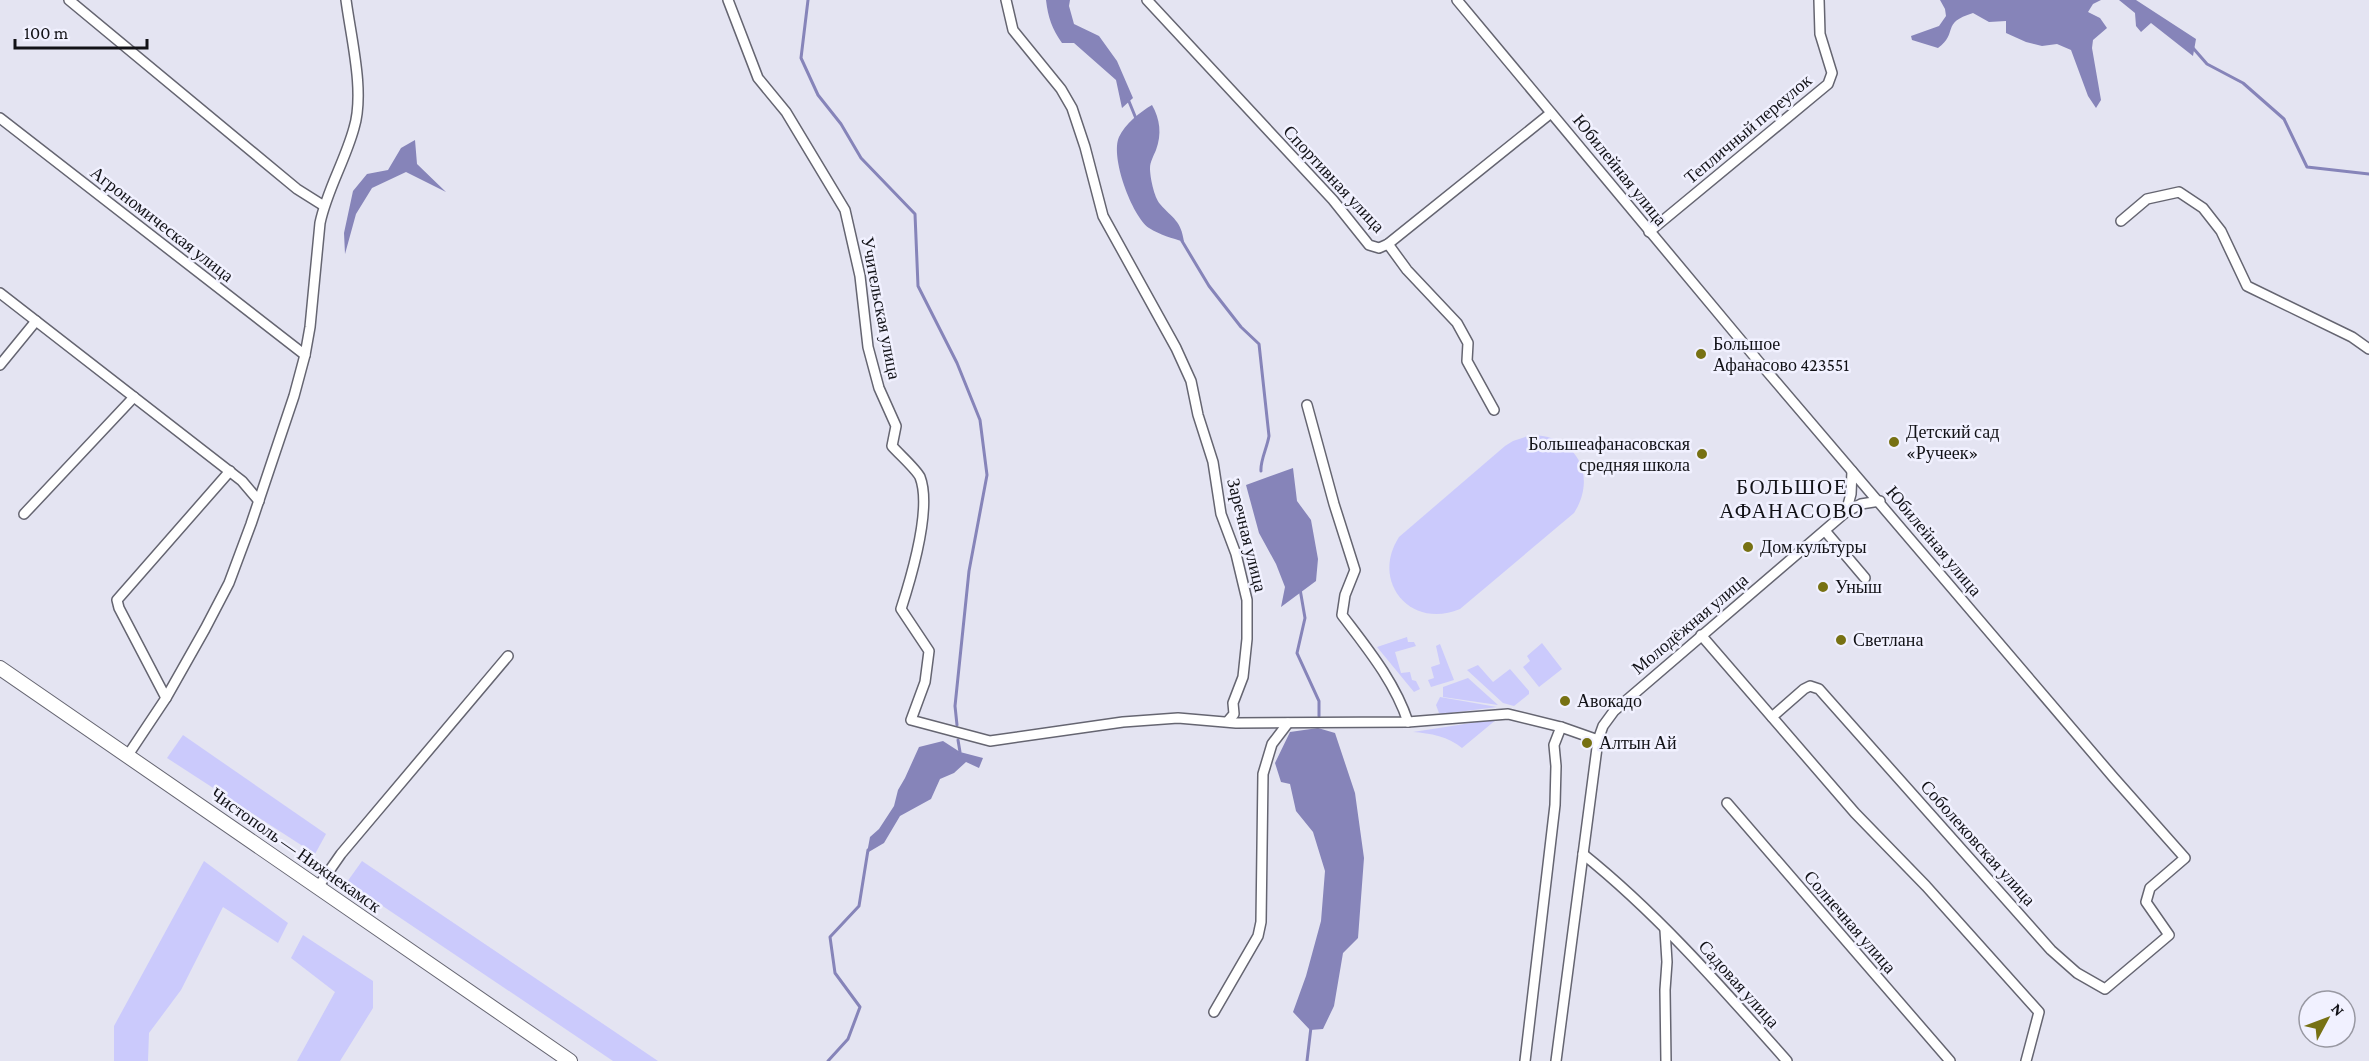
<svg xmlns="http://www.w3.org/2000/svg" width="2369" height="1061" viewBox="0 0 2369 1061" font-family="'Crimson Pro',serif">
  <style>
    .green { fill: #cbcafc }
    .water { fill: #8684b9 }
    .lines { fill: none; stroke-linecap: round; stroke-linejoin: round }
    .stream { stroke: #8684b9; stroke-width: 3 }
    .minor-casing { stroke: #656571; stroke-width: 12 }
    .primary-casing { stroke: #656571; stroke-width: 16 }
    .minor { stroke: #fff; stroke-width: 9 }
    .primary { stroke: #fff; stroke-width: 14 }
    .poi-dot { fill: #777113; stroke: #f1f1ff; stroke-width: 2 }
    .labels { text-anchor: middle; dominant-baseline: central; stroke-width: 5; stroke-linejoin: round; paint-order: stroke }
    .street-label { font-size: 18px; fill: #121217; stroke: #f1f1ff }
    .poi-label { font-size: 18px; fill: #121217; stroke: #f1f1ff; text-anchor: start }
    .quarter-label { font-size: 21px; letter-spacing: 1.5px; fill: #121217; stroke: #f1f1ff }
  </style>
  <rect width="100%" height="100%" fill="#e4e4f2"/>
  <g class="green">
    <path d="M1531 435C1576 435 1598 475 1574 513L1460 609C1411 630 1370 582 1399 537L1505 446 1513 441Z"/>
    <path d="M1407 637 1408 642H1414L1416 646 1395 652 1401 673 1410 672 1412 680 1416 681 1420 689 1414 692 1377 647Z"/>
    <path d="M1542 643 1562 669 1539 687 1523 667 1530 661 1527 656Z"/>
    <path d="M1440 644 1454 680 1431 687 1428 680 1434 678 1431 667 1440 664 1436 646Z"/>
    <path d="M1478 665 1493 682 1510 669 1529 691V694L1514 706 1503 703 1467 670Z"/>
    <path d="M1468 678 1498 705 1443 697V687Z"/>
    <path d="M1440 697 1497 707 1442 714 1439 713 1436 705Z"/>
    <path d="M1497 719 1462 748C1449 737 1430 733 1413 732Z"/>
    <path d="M183 735 326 834 315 854 167 758Z"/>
    <path d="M204 861 288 923 278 943 223 907 181 990 149 1033 148 1061H114V1026Z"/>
    <path d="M362 861 658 1061H613L347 882Z"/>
    <path d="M303 935 373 981V1008L340 1061H297L335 992 291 958Z"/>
  </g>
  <g class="water">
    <path d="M1046 0H1070L1069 6 1074 24 1099 36 1117 61 1133 98 1122 108 1116 80 1074 43H1062C1052 29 1048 17 1046 0Z"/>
    <path d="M1940 0H2101L2093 4 2088 12 2100 18 2107 28 2093 40 2092 48 2101 100 2096 108 2088 96 2071 50 2057 44 2042 46 2026 42 2006 33V21L1989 22 1973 13C1940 23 1959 33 1938 48L1912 40 1911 36 1939 26 1946 16 1945 9Z"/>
    <path d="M2119 0H2136L2196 39 2193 56 2151 23 2141 32 2136 26 2135 13Z"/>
    <path d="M1152 105C1160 119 1162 134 1156 150 1154 155 1150 162 1150 168 1150 177 1154 197 1160 204 1173 219 1181 220 1184 242 1172 238 1160 235 1149 228 1132 216 1110 157 1119 137 1125 124 1140 112 1152 105Z"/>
    <path d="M415 140 417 164 446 192 406 172 372 188 356 214 345 254 344 233 353 191 367 174 388 170 401 148Z"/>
    <path d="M1293 468 1297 501 1311 520 1318 559 1316 581 1281 607 1285 587 1276 564 1259 533 1246 485Z"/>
    <path d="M1318 728 1335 733 1355 793 1364 858 1358 938 1343 953 1334 1006 1323 1029 1310 1030 1293 1012 1306 976 1321 921 1325 871 1313 832 1296 811 1290 784 1281 782 1275 763 1290 732Z"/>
    <path d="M943 741 960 752 983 758 979 768 966 762 954 773 940 779 931 799 900 816 884 843 867 853 870 837 879 829 894 806 898 790 905 778 919 747Z"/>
  </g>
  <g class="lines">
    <g class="stream">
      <path d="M808 0 801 58 818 95 841 124 861 158 915 214 918 286 957 363 980 420 987 475 969 571 955 706 957 725"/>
      <path d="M2193 48 2207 64 2243 83 2284 119 2307 167 2369 174"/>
      <path d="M1128 99 1137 121"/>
      <path d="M1182 241 1209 286 1241 327 1259 344 1269 436C1267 448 1260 461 1261 471"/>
      <path d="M1300 589 1305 618 1297 653 1319 701V716"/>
      <path d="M958 753 960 752 958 740"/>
      <path d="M828 1061 848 1039 860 1007 835 973 830 937 859 906 868 850"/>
      <path d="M1307 1061 1311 1027"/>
    </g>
    <g class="minor-casing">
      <g id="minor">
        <path d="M69 0 297 189 324 206"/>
        <path d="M728 0 758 78 786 112 845 210 860 276 868 347 879 388 896 426 892 446C899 454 916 469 920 477 932 508 911 578 901 609L929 651 925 682 911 720 990 741 1123 722 1178 718 1236 723 1408 722 1508 714 1561 727 1598 740"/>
        <path d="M1006 0 1013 30 1061 89 1072 108 1085 147 1103 216 1176 348 1191 381 1198 415 1213 462 1221 514 1236 554 1247 600V639L1243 677 1233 703 1234 714 1228 721"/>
        <path d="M1147 0 1333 200 1369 245 1379 248 1388 244 1551 113"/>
        <path d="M1457 0 1759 362 2114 778 2185 858 2150 888 2146 902 2169 935 2105 989 2077 973 2051 950 1819 689 1810 686 1804 689 1772 717"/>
        <path d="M0 118 305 355"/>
        <path d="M2121 221 2147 199 2179 192 2203 208 2221 231 2247 286 2352 337 2369 349"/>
        <path d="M1649 232 1828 84 1832 73 1820 34 1819 0"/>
        <path d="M1388 244 1407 270 1457 323 1468 343 1467 361 1494 410"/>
        <path d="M0 293 242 481 259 501"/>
        <path d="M0 365 36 321"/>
        <path d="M1307 405 1334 504 1355 570 1345 595 1342 615C1367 648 1395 682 1408 722"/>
        <path d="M1846 512 1861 504 1880 501"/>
        <path d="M24 514 134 397"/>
        <path d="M1826 532 1865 578"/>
        <path d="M1701 635 1855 813 1926 886 2039 1012 2026 1061"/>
        <path d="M166 698 119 608 117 600 230 471"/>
        <path d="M128 755 166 698 205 629 229 583 251 524 294 396 305 355 310 327 320 223C327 190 345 161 354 128 365 92 351 38 346 0"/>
        <path d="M1727 803 1950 1061"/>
        <path d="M1583 854C1659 915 1723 989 1787 1061"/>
        <path d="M318 887 341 854 508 656"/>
        <path d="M1665 930 1667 962 1665 990 1666 1061"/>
        <path d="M1214 1012 1258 936 1261 922 1263 774 1272 744 1288 723"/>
        <path d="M1525 1061 1555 805 1556 766 1554 745 1561 727"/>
        <path d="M1556 1061 1598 740 1603 726 1614 711 1846 512 1851 494 1852 471"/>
      </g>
    </g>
    <g class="primary-casing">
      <path id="primary" d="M0 668 570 1061"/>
    </g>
    <use href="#minor" class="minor"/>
    <use href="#primary" class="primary"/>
  </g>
  <g class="poi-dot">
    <circle cx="1701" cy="354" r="6"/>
    <circle cx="1894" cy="442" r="6"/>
    <circle cx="1702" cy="454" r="6"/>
    <circle cx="1748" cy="547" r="6"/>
    <circle cx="1823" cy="587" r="6"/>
    <circle cx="1841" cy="640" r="6"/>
    <circle cx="1565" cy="701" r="6"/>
    <circle cx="1587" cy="743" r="6"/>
  </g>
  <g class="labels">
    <g class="street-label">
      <text transform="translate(1748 129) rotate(-40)">Тепличный переулок</text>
      <text transform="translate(1620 170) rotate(51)">Юбилейная улица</text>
      <text transform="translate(1334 179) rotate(47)">Спортивная улица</text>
      <text transform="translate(162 224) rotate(38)">Агрономическая улица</text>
      <text transform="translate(881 308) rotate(79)">Учительская улица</text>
      <text transform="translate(1247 535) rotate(76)">Заречная улица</text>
      <text transform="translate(1934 541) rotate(50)">Юбилейная улица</text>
      <text transform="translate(1690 624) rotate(-40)">Молодёжная улица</text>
      <text transform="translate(1978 843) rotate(48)">Соболековская улица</text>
      <text transform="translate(296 850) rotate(35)">Чистополь — Нижнекамск</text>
      <text transform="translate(1850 922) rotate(49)">Солнечная улица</text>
      <text transform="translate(1739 984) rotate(48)">Садовая улица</text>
    </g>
    <g class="poi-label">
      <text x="1713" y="344">Большое<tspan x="1713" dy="21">Афанасово 423551</tspan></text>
      <text x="1906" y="432">Детский сад<tspan x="1906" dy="21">«Ручеек»</tspan></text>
      <text x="1690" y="444" text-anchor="end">Большеафанасовская<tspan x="1690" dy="21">средняя школа</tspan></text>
      <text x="1760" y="547">Дом культуры</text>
      <text x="1835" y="587">Уныш</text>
      <text x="1853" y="640">Светлана</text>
      <text x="1577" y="701">Авокадо</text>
      <text x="1599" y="743">Алтын Ай</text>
    </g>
    <g class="quarter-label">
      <text x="1792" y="487">БОЛЬШОЕ<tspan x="1792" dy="24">АФАНАСОВО</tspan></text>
    </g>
  </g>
  <g transform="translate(2327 1019) rotate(49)"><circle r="28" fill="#f1f1ff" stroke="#9898a2" stroke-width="1.5"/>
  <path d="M0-4.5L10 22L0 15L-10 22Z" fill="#777113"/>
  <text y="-9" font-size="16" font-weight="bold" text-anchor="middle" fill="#121217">N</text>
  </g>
  <path d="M15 39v9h132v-9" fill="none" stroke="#121217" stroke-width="3"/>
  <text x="24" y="39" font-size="18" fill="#121217" stroke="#f1f1ff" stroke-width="4.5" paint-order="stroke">100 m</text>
</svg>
